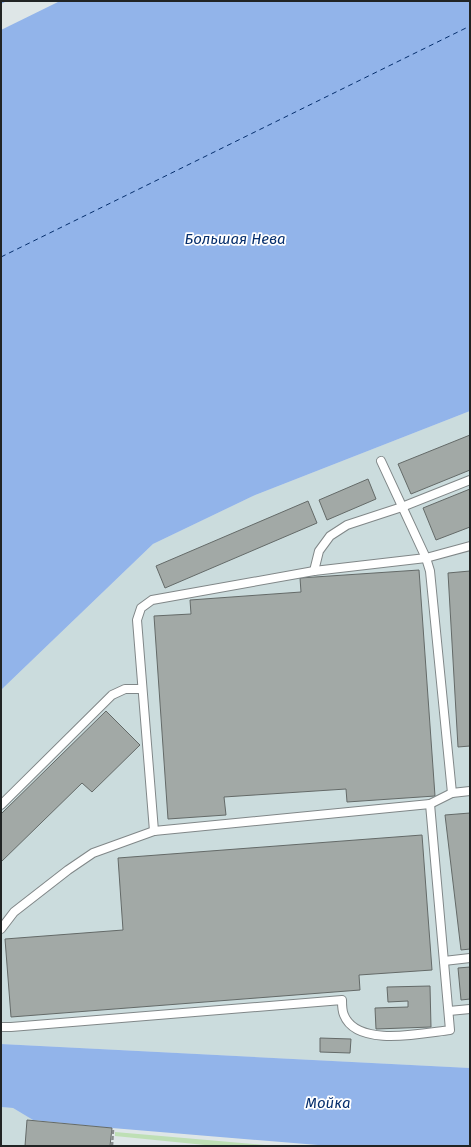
<svg xmlns="http://www.w3.org/2000/svg" width="471" height="1147" viewBox="0 0 471 1147" font-family="'Fira Sans',sans-serif">
  <style>
    .built { fill: #cbdcdd }
    .green { fill: #bedfb5 }
    .water { fill: #92b4ea }
    .pier { fill: #dee6e7 }
    .lines { fill: none; stroke-linecap: round; stroke-linejoin: round }
    .ferry { stroke: #062f6d; stroke-width: 1; stroke-dasharray: 5 4; stroke-linecap: butt }
    .building { fill: #a2a9a6; stroke: #646a68 }
    .lane-casing { stroke: #808788; stroke-width: 10 }
    .path { stroke: #878c8d; stroke-width: 2.5; stroke-dasharray: 4 2; stroke-linecap: butt }
    .lane { stroke: #fff; stroke-width: 8 }
    .labels { text-anchor: middle; dominant-baseline: central; stroke-width: 3.5; stroke-linejoin: round; paint-order: stroke }
    .water-label { font-size: 15px; font-style: italic; fill: #062f6d; stroke: #fff }
  </style>
  <rect width="100%" height="100%" fill="#dee6e7"/>
  <g class="built">
    <path d="M470 411V1068L1 1044V690L153 544 253 496Z"/>
    <path d="M1 1107 13 1108 33 1120 112 1128 110 1146H1Z"/>
  </g>
  <path class="green" d="M115 1132 276 1146H206L205 1145 115 1136Z"/>
  <g class="water">
    <path d="M1 1H470V411L253 496 153 544 1 690Z"/>
    <path d="M1 1044 470 1068V1146H330L112 1128 33 1120 13 1108 1 1107Z"/>
  </g>
  <path class="pier" d="M7 1H60L1 30V4Z"/>
  <g class="lines">
    <path class="ferry" d="M1 257 470 26"/>
  </g>
  <g class="building">
    <path d="M470 435V470L411 494 398 464Z"/>
    <path d="M368 479 376 499 327 520 319 500Z"/>
    <path d="M470 489V527L436 540 423 508Z"/>
    <path d="M308 501 317 523 165 588 156 566Z"/>
    <path d="M419 570 435 796 347 802 346 789 224 797 226 815 168 819 154 616 191 614 190 600 301 592 300 578Z"/>
    <path d="M470 571V746L458 747 448 573Z"/>
    <path d="M106 711 140 745 92 792 82 783 1 862V814Z"/>
    <path d="M470 813V949L461 950 445 815Z"/>
    <path d="M422 835 432 970 359 975 360 990 11 1017 5 939 123 930 118 858Z"/>
    <path d="M470 967V999L461 1000 458 968Z"/>
    <path d="M430 986 431 1027 376 1029 375 1008 408 1007V1001L388 1002 387 987Z"/>
    <path d="M320 1038 351 1039 350 1053 320 1052Z"/>
    <path d="M27 1120 112 1128 110 1146H25Z"/>
  </g>
  <g class="lines">
    <g class="lane-casing">
      <g id="lane">
        <path d="M381 461 426 558 430 571 452 793"/>
        <path d="M314 571 319 551 330 536 347 525 402 507 470 480"/>
        <path d="M1 805 112 695 125 689H142"/>
        <path d="M154 831 137 620 141 608 152 600 314 571 426 558 470 546"/>
        <path d="M1 929 14 912 68 870 93 853 154 831 430 804 452 793 470 791"/>
        <path d="M444 961 470 958"/>
        <path d="M449 1011 470 1009"/>
        <path d="M1 1027H11L342 1000C342 1004 342 1011 344 1015 357 1048 423 1033 450 1030L430 804"/>
      </g>
    </g>
    <path class="path" d="M112 1146 113 1130"/>
    <use href="#lane" class="lane"/>
  </g>
  <g class="labels">
    <g class="water-label">
      <text x="235" y="239">Большая Нева</text>
      <text x="328" y="1103">Мойка</text>
    </g>
  </g>
  <rect width="471" height="1147" fill="none" stroke="#212424" stroke-width="4"/>
</svg>
